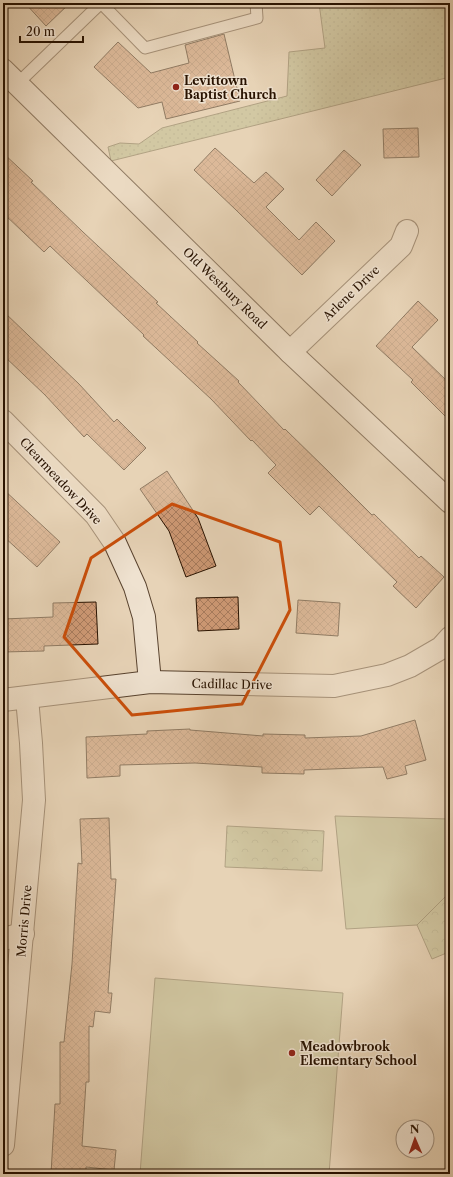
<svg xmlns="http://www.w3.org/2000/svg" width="453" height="1177" viewBox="0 0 453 1177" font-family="'Libre Caslon Text',serif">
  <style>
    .grass { fill: url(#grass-dots); stroke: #706646 }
    .forest { fill: url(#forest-crowns); stroke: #706646 }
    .garden { fill: #b8bb8c; stroke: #706646 }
    .building { fill: url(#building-cross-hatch); stroke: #281200 }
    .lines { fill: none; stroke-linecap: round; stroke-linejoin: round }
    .lane-casing { stroke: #58422e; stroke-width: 13 }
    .street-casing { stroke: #58422e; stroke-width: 24 }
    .secondary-casing { stroke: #281200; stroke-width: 24 }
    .lane { stroke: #efe2d0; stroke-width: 11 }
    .street { stroke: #efe2d0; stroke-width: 22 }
    .secondary { stroke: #efe2d0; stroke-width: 22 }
    .marked { fill: none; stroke: #cb4e0a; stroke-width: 3; stroke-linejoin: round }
    .poi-dot { fill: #8f2418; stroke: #efe2d0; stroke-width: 1.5 }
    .labels { text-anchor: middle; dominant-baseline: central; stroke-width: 3; stroke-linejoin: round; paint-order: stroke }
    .poi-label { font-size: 12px; font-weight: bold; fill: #281200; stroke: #efe2d0; text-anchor: start }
    .street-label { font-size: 12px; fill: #281200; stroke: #efe2d0 }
  </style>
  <defs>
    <pattern id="grass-dots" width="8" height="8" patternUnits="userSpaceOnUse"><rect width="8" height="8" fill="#b8bb8c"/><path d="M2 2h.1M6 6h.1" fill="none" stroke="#9ea077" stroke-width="1.8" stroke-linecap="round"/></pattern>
    <pattern id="forest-crowns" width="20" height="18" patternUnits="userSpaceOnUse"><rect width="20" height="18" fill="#b8bb8c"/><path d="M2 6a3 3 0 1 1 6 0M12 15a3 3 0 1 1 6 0" fill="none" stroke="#9ea077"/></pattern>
    <pattern id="building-cross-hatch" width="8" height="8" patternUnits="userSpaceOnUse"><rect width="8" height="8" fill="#cf9a76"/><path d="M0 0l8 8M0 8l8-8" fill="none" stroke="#a87c5e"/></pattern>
  </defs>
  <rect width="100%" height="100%" fill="#e7d3b7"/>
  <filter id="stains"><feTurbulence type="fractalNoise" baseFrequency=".005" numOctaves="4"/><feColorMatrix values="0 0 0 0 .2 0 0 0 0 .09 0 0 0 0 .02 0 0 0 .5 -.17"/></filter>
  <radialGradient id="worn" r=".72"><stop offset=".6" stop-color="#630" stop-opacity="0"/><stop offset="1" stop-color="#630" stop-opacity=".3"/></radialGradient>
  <path class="grass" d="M319 3H450V77L111 161 108 147 120 143 139 144 162 128 287 96 289 52 325 48Z"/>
  <g class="forest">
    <path d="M227 826 324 831 322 871 225 867Z"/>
    <path d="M450 894V953L449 952 432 959 417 925 447 895Z"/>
  </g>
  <g class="garden">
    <path d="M335 816 449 819 447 895 417 925 346 929Z"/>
    <path d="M155 978 343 993 329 1174H140Z"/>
  </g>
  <g class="building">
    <path d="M25 3H70L46 26Z"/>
    <path d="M224 34 240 101 166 119 162 102 138 108 94 67 118 42 151 73 189 63 185 45Z"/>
    <path d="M418 128 419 157 384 158 383 129Z"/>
    <path d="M215 148 254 183 266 172 284 189 266 207 299 240 316 222 335 241 302 275 236 210 194 170Z"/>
    <path d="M344 150 361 165 332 196 316 180Z"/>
    <path d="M3 153 33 181 31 182 83 232 158 302 156 303 198 342 197 343 239 381 238 382 284 430 285 429 328 471 372 515 374 514 419 558 421 556 444 577 416 608 393 586 397 582 319 506 310 515 268 473 276 465 252 440 251 441 211 399 143 336 144 335 50 246 44 252 3 213Z"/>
    <path d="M418 301 438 320 412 347 450 384V421L411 382 413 380 376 346Z"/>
    <path d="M3 311 79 384 114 422 117 419 146 448 124 470 87 434 84 437 45 395 3 355Z"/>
    <path d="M167 471 198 518 216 566 186 577 169 531 140 489Z"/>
    <path d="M3 489 60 542 37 567 3 536Z"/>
    <path d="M238 597 239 629 198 631 196 598Z"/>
    <path d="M298 600 340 603 338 636 296 633Z"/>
    <path d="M96 602 98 644 44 646V651L3 652V619L53 617V603Z"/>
    <path d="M415 720 426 760 405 766 407 774 387 779 383 767 304 770V774L262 773V767L195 763 120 765V776L87 778 86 737 147 734V731L190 729V730L263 736V734L305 735V738L361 736Z"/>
    <path d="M109 818 111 879H116L108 993H112L110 1013 95 1011 93 1027 89 1026V1082H86L82 1146 116 1150 114 1170 86 1167V1174H51L55 1104H60V1042H64L72 964 78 863 82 864 80 819Z"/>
  </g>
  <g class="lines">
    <g class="lane-casing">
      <g id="lane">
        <path d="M101 3 145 48 257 18 256 3"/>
        <path d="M17 84 101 3H103"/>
      </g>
    </g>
    <g class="street-casing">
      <g id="street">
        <path d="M290 352 401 246 407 231"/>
        <path d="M3 421 96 515 115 543 135 587 144 617 150 682"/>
        <path d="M3 700 150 682 334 686 387 675 410 666 441 648 450 638"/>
        <path d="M3 939 23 934"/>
        <path d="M3 1145 34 800 31 743 27 698"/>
      </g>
    </g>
    <g class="secondary-casing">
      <path id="secondary" d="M3 70 290 352 450 502"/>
    </g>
    <use href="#lane" class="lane"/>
    <use href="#street" class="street"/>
    <use href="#secondary" class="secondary"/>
  </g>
  <path d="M0 0H453V1177H0ZM172 504 280 542 290 610 242 704 132 715 64 637 91 558Z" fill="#e7d3b7" fill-opacity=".55" fill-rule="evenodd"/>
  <path class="marked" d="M172 504 280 542 290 610 242 704 132 715 64 637 91 558Z"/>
  <g class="poi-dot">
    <circle cx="176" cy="87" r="4"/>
    <circle cx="292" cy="1053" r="4"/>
  </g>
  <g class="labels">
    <g class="poi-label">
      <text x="184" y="80">Levittown<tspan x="184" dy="14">Baptist Church</tspan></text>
      <text x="300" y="1046">Meadowbrook<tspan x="300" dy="14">Elementary School</tspan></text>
    </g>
    <g class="street-label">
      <text transform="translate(225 288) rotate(44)">Old Westbury Road</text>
      <text transform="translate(351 293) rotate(-44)">Arlene Drive</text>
      <text transform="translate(61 481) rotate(47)">Clearmeadow Drive</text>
      <text transform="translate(232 684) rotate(1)">Cadillac Drive</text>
      <text transform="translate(24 921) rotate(-85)">Morris Drive</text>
    </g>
  </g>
  <rect width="453" height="1177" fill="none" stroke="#e7d3b7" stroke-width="16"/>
  <rect x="4" y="4" width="445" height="1169" fill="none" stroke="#281200" stroke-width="2"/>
  <rect x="8" y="8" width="437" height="1161" fill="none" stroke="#281200"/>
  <g transform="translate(415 1139) rotate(358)"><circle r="19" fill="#efe2d0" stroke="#9f8f7d"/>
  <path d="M0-3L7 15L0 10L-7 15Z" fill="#8f2418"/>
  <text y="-6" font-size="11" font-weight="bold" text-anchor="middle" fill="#281200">N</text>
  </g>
  <path d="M20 36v6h63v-6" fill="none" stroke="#281200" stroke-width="2"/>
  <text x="26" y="36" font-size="12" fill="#281200" stroke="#efe2d0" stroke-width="3" paint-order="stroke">20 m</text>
  <rect width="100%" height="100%" filter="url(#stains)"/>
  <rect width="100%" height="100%" fill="url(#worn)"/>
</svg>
